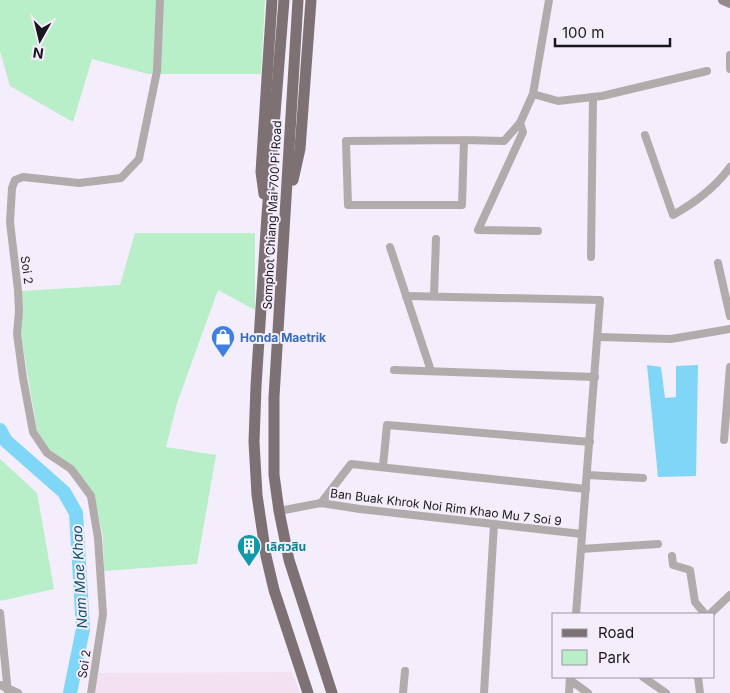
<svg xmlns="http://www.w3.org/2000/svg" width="730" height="693" viewBox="0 0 730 693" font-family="Inter,'Noto Sans Thai',sans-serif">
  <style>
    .commercial { fill: #f3e0f0 }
    .green { fill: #b8eec8 }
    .water { fill: #80d6f6 }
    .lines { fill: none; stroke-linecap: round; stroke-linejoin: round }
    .river { stroke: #80d6f6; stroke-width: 14 }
    .minor { stroke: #b2abac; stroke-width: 8 }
    .secondary { stroke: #94898b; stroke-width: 10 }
    .primary { stroke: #7e7173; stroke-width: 11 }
    .labels { text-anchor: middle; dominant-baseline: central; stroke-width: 4; stroke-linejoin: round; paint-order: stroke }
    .street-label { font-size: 12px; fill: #19171c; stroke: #f4edfb }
    .shop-label { font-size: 12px; font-weight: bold; fill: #366cbe; stroke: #f4edfb; text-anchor: start }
    .culture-label { font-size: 12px; font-weight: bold; fill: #0d838f; stroke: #f4edfb; text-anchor: start }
    .water-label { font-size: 14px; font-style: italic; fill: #0a556a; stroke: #f4edfb }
  </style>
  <rect width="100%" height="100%" fill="#f4edfb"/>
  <path class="commercial" d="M292 672 300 693H93L98 673Z"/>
  <g class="green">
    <path d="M0 0H265L261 74H148L92 59 73 122 10 86 0 51Z"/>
    <path d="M135 233H255V310L218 290 177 403 166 447 216 455 197 564 104 571 103 536 95 499 73 466 48 449 37 430 21 335 22 291 120 285Z"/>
    <path d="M0 459 37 493 54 589 0 601Z"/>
  </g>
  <path class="water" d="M647 365 661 367 665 398 676 397V366L698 365 696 476 658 477Z"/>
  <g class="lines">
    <path class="river" d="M0 430 6 441 64 492 76 513 83 629 70 693"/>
    <g class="minor">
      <path d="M730 55V69"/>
      <path d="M533 94 558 101 602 96 707 71"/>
      <path d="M520 123 523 132 478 230 538 231"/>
      <path d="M645 135 673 215C696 202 715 188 730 167"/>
      <path d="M464 140 462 205H348L346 141 464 140 504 141 520 123 533 94 549 0"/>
      <path d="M390 247 431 371"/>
      <path d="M591 257 593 97"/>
      <path d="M718 263 730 316"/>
      <path d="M406 296 600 300 576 614"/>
      <path d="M434 296 436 239"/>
      <path d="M598 337 671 339 730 329"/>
      <path d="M394 370 595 377"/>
      <path d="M724 440 730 367"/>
      <path d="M383 466 387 425 590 442"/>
      <path d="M587 475 643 478"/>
      <path d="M321 503 351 464 586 489"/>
      <path d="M279 511 321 503 360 509 582 534"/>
      <path d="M581 549 658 544"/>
      <path d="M672 556 673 565 690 570 695 602 705 614"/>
      <path d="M0 613 8 693"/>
      <path d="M710 614 730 595"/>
      <path d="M643 677 666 693"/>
      <path d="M698 677 700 693"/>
      <path d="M570 680 588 693"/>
      <path d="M0 685 18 693"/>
      <path d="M91 693 103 614 98 538 91 496 71 469 47 453 33 432 23 378 17 334 19 311 18 290 10 222 12 188 15 180 23 177 79 183 121 178 139 159 157 71 160 0"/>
      <path d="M403 693 405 671"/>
      <path d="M484 693 494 524"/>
      <path d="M569 693 570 678"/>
    </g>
    <path class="secondary" d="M723 0 730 3"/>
    <g class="primary">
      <path d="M284 0 267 215 256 386 254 442 257 495 266 556 274 590 308 693"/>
      <path d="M298 0 274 397V475L279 511 289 560 332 693"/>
      <path d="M293 180 300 149 311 0"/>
      <path d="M264 194 261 172 272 0"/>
    </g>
  </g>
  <defs>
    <g id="shop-pin" transform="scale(1.25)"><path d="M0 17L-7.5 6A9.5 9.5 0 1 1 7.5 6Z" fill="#3f7fe0" stroke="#f4edfb"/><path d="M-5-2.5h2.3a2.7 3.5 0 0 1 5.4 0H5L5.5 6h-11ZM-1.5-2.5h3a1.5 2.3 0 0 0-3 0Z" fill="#fff"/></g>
    <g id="building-pin" transform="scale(1.25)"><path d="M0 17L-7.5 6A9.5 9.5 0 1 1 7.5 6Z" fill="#0f9aa8" stroke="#f4edfb"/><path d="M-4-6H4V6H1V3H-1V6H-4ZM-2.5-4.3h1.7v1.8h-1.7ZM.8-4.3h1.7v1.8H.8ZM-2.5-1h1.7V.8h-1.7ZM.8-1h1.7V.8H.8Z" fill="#fff"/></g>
  </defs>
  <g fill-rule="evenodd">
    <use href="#shop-pin" x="223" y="337"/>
    <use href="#building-pin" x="249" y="546"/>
  </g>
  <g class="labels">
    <g class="street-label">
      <text transform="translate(272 215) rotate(-87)">Somphot Chiang Mai 700 Pi Road</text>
      <text transform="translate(27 270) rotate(82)">Soi 2</text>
      <text transform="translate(446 507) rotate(7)">Ban Buak Khrok Noi Rim Khao Mu 7 Soi 9</text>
      <text transform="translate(84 664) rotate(-81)">Soi 2</text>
    </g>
    <g class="shop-label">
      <text x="240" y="337">Honda Maetrik</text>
    </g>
    <g class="culture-label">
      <text x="266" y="546">เลิศวสิน</text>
    </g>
    <g class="water-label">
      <text transform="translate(79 577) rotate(-93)">Nam Mae Khao</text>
    </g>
  </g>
  <rect x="552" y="613" width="162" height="65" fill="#f4edfb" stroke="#9c97a2"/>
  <rect x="562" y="629" width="25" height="8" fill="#7e7173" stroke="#9c97a2"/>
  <text x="598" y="638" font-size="15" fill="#19171c">Road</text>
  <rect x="562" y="650" width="25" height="15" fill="#b8eec8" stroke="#9c97a2"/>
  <text x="598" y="663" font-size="15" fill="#19171c">Park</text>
  <g transform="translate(40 40) rotate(188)" stroke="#f4edfb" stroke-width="4" paint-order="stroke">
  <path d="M0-4L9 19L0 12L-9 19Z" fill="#19171c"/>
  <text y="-8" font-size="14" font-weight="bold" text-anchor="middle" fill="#19171c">N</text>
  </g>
  <path d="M555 38v8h115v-8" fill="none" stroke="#19171c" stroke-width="2.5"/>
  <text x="562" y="38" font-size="15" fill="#19171c" stroke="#f4edfb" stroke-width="4" paint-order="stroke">100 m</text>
</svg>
